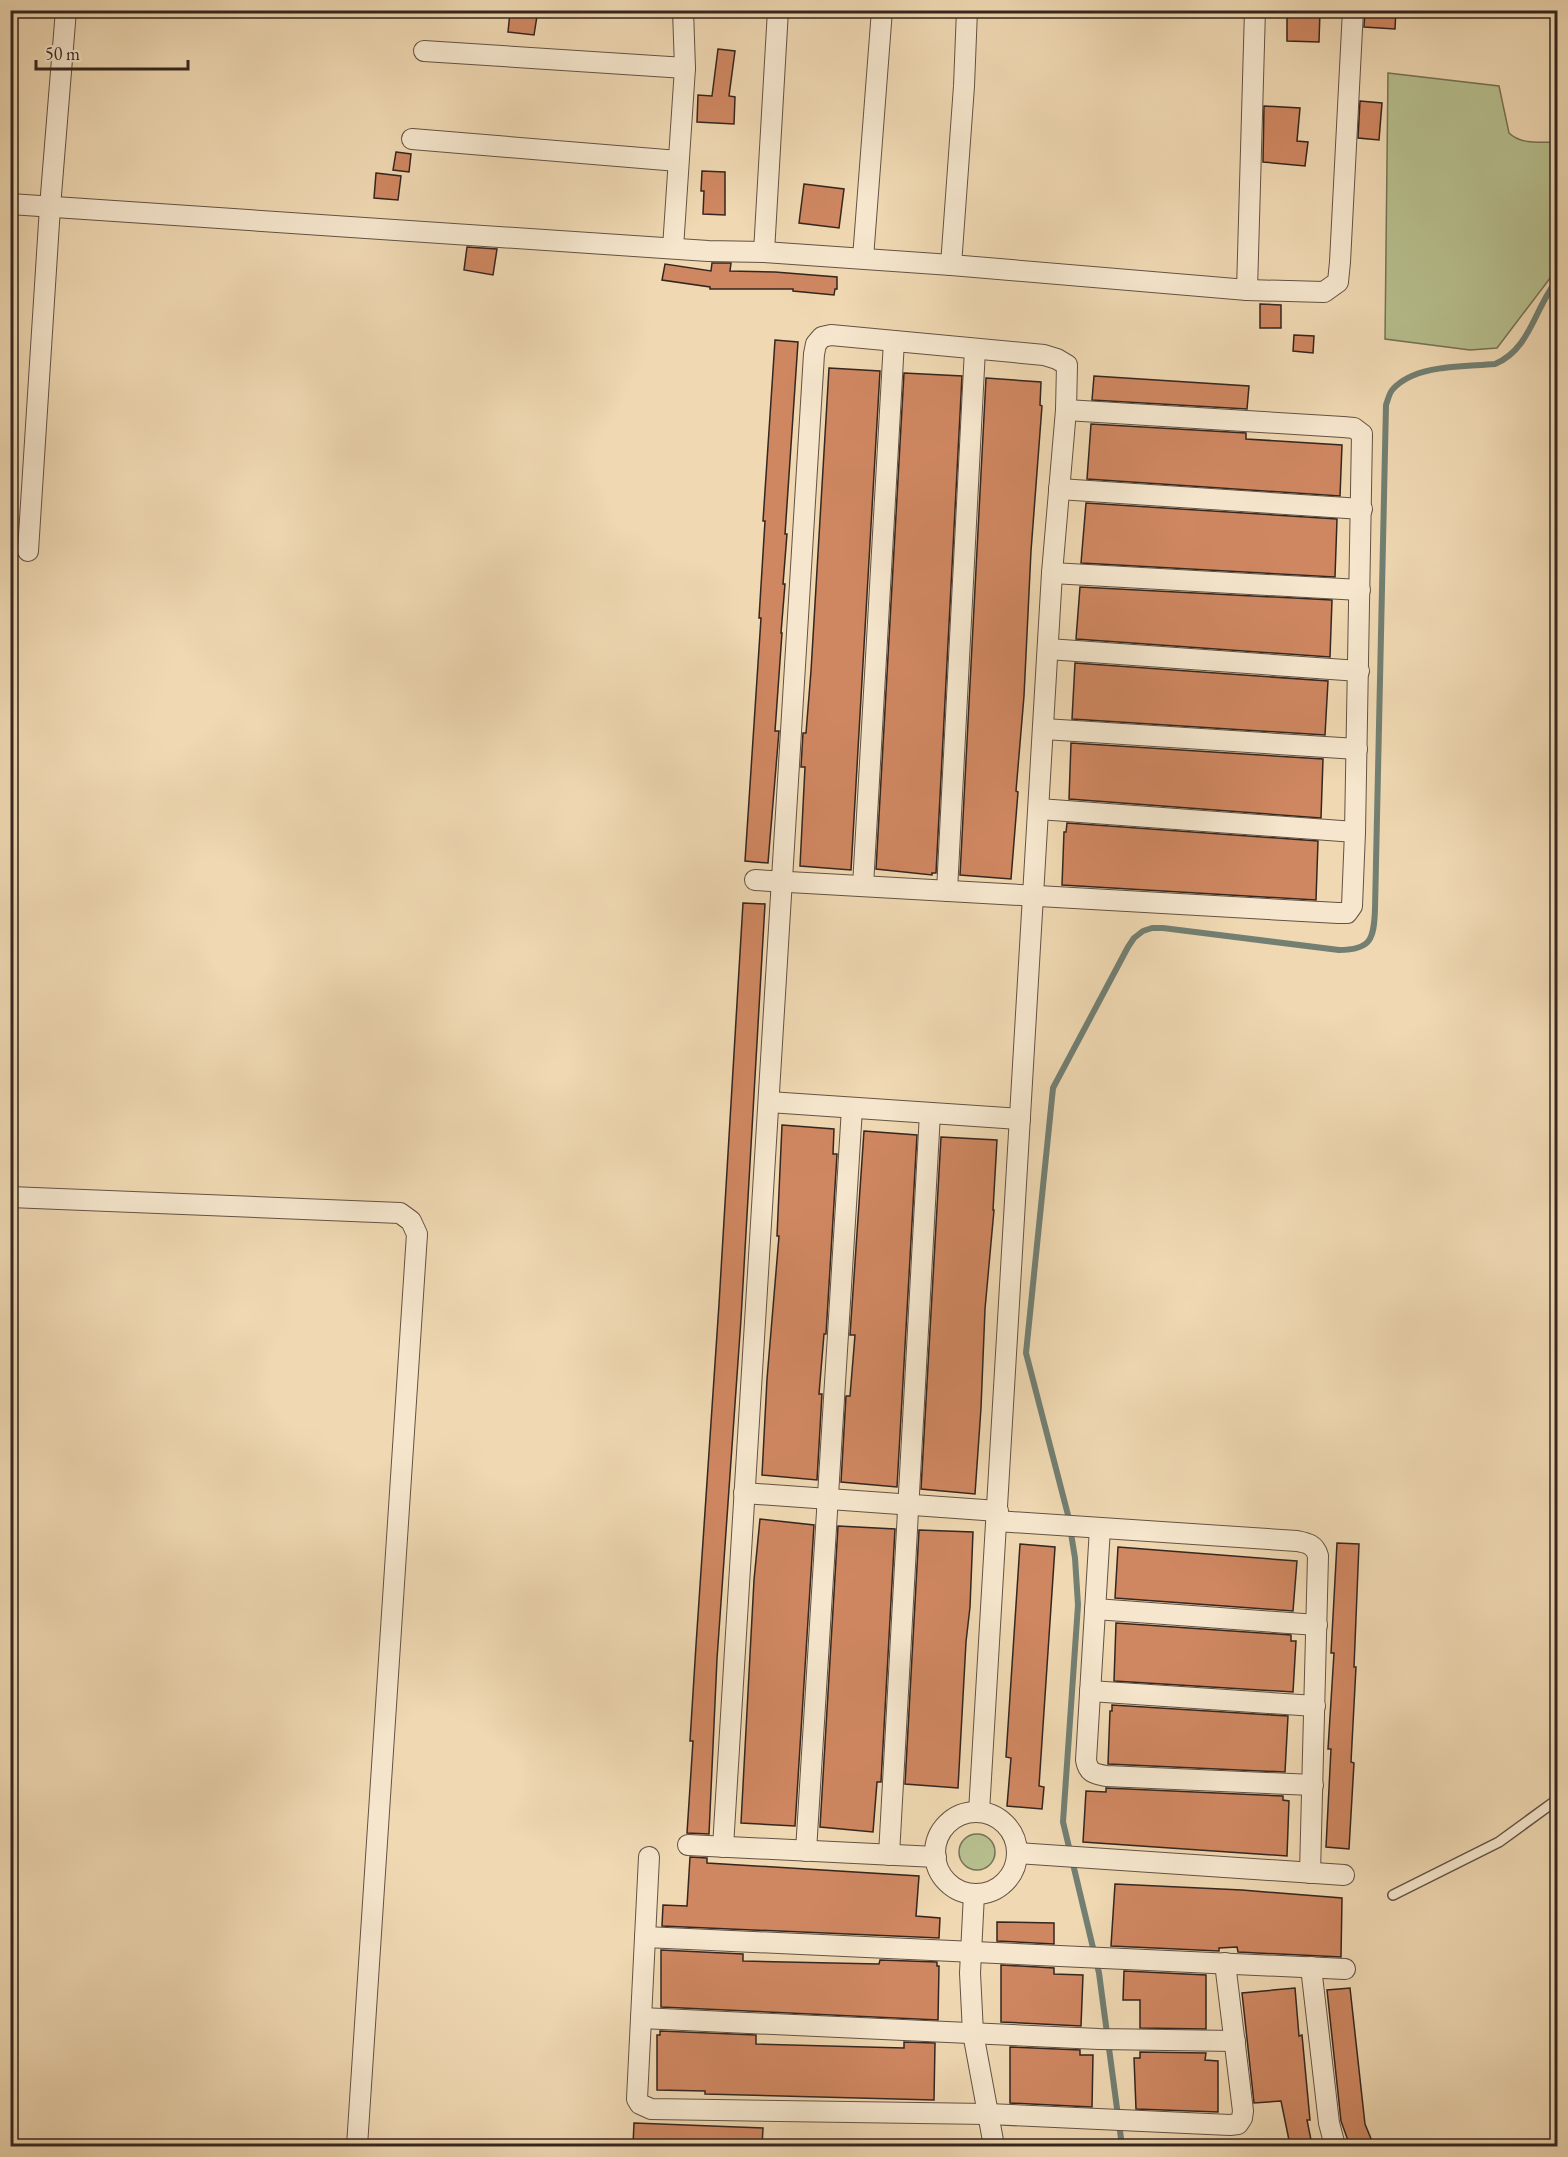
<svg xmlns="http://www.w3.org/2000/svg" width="1568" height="2157" viewBox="0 0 1568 2157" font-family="'EB Garamond',serif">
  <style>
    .green { fill: #b7bf8e; stroke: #767256; stroke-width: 1.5 }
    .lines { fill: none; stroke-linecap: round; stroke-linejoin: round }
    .stream { stroke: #727f72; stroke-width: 6 }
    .building { fill: #cf8761; stroke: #35261f; stroke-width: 1.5 }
    .lane-casing { stroke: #645244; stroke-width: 12 }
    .street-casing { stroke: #645244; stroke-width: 22 }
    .lane { stroke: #f5e6cd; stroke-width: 9 }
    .street { stroke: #f5e6cd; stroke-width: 20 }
  </style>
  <rect width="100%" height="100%" fill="#efd8b2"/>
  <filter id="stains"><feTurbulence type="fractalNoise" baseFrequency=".00333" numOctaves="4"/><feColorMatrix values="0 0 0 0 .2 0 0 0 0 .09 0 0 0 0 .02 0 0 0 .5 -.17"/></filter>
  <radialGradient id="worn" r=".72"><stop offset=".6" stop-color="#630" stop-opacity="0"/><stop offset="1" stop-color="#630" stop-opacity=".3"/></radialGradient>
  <g class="green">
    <path d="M1388 73 1499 86 1509 133C1521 145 1542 142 1557 142V269L1497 348 1470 350 1385 339Z"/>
    <circle cx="977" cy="1852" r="18"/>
  </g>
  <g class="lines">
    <path class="stream" d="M1122 2146 1099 1973 1063 1822 1078 1605 1075 1558 1068 1515 1026 1353 1053 1088 1128 947 1134 938 1143 931 1152 928H1163L1339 950C1371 950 1374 939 1375 909L1386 405C1388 400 1389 393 1393 389 1416 364 1464 367 1495 364 1531 349 1535 306 1558 279"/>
  </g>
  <g class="building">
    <path d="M1287 10 1320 11 1319 42 1287 41Z"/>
    <path d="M1365 10H1396L1395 29 1364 27Z"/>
    <path d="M510 12 537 16 534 35 508 32Z"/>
    <path d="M718 49 735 51 729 96 735 97 734 124 697 122 698 95 712 96Z"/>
    <path d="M1360 101 1382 103 1379 140 1358 138Z"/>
    <path d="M1264 106 1300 108 1297 141 1308 142 1305 166 1263 162Z"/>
    <path d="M396 152 411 154 409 172 393 170Z"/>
    <path d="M702 171 725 172V215L703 214 704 191H701Z"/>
    <path d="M376 173 401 176 398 200 374 198Z"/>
    <path d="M804 184 844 189 839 228 799 223Z"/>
    <path d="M467 247 497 249 493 275 464 270Z"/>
    <path d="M712 263H731L730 271 775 272 837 277V289H835L834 295 793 291V289H710V287L662 280 665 264 711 271Z"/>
    <path d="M1260 304 1281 305V328H1260Z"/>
    <path d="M1294 335 1314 336 1313 353 1293 351Z"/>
    <path d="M775 340 798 342 785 534H787L783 584H785L781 633H782L775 731H779L768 863 745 861 761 618H759L765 521H763Z"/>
    <path d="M829 368 880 371 851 870 800 866 805 767H801L803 733H806L811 671Z"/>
    <path d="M904 373 962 376 936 873H932V875L876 869Z"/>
    <path d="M1094 376 1249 386 1247 409 1092 400Z"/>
    <path d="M986 378 1041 382 1040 405 1042 406 1031 551 1024 696 1016 791 1018 792 1011 879 960 875Z"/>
    <path d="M1091 424 1246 433V439L1342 445 1340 496 1087 479Z"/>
    <path d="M1086 503 1337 519 1335 577 1081 563Z"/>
    <path d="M1080 587 1332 600 1330 657 1076 639Z"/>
    <path d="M1075 663 1328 681 1325 735 1072 719Z"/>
    <path d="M1071 743 1323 759 1321 818 1069 799Z"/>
    <path d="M1067 823 1318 841 1316 900 1062 885 1064 832H1066Z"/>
    <path d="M743 903 765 904 741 1319 717 1659 709 1834 687 1833 693 1741H690L696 1645 719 1304Z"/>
    <path d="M782 1125 834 1129 833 1154H837L826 1334H824L819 1394H822L817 1480 762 1475 767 1379 779 1236H777Z"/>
    <path d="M864 1131 917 1135 897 1487 841 1482 846 1396H850L855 1335H850Z"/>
    <path d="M941 1137 997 1140 993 1210H994L985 1309 981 1408 975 1494 921 1489Z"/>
    <path d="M760 1519 814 1525 795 1826 741 1823 754 1580Z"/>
    <path d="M838 1526 895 1529 881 1782H877L873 1832 820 1827Z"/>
    <path d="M919 1530 973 1532 970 1607 966 1642 958 1788 905 1784Z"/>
    <path d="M1337 1543 1359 1544 1354 1667H1356L1351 1762 1354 1763 1349 1849 1326 1847 1331 1749H1328L1334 1653H1331Z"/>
    <path d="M1020 1544 1055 1547 1039 1786 1044 1787 1042 1809 1007 1806 1011 1758 1006 1757Z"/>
    <path d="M1118 1547 1297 1561 1293 1611 1115 1598Z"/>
    <path d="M1116 1623 1291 1635V1641H1296L1293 1692 1114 1681Z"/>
    <path d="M1112 1705 1288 1716 1285 1772 1108 1764 1110 1711H1112Z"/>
    <path d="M1106 1788 1283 1796V1800L1289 1801 1287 1856 1083 1842 1086 1791 1106 1792Z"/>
    <path d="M690 1857 707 1858V1863L919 1876 916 1916 940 1918 939 1938 662 1926 663 1905 687 1906Z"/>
    <path d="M1115 1884 1242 1890 1342 1898 1341 1957 1238 1952 1237 1947 1219 1948V1951L1111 1946Z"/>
    <path d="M997 1922 1054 1923V1944L997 1941Z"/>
    <path d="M661 1950 743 1954V1961L879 1964 880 1960 937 1962V1966H939L938 2020 661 2007Z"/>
    <path d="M1001 1965 1054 1968V1974L1083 1975 1081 2026 1001 2022Z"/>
    <path d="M1124 1971 1206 1975V2029L1140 2028V2000H1123Z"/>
    <path d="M1295 1988 1299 2036 1302 2035 1310 2120H1307L1311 2140 1290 2145 1281 2101 1254 2103 1242 1993Z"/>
    <path d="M1350 1988 1365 2124 1374 2146H1350L1341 2121 1327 1990Z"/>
    <path d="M660 2031 756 2035V2044L904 2048V2042L935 2043 934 2100 705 2094V2091L657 2090V2035H660Z"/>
    <path d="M1010 2047 1080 2050V2055H1093L1092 2107 1010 2103Z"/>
    <path d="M1140 2052 1206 2053 1205 2060 1218 2061V2112L1136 2109 1134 2058H1140Z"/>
    <path d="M634 2123 763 2128 762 2146 633 2145Z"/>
  </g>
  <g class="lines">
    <g class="lane-casing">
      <path id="lane" d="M1393 1895 1499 1842 1558 1799"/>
    </g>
    <g class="street-casing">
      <g id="street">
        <path d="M424 51 685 68"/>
        <path d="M412 139 678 161"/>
        <path d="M10 204 708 251 764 252 951 265 1247 290 1324 292 1338 282 1340 262 1353 10"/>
        <path d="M673 248 685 68 683 10"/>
        <path d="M764 252 778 10"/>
        <path d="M863 258 882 10"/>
        <path d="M951 265 964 86 967 10"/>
        <path d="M1247 290 1255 10"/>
        <path d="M1059 489 1362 509"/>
        <path d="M28 551 50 207 66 10"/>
        <path d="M1052 573 1360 590"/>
        <path d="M1048 649 1359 671"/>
        <path d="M1044 729 1357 749"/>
        <path d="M1039 809 1355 832"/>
        <path d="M755 880 1338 913H1347L1352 906 1355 832 1362 434 1354 428 1343 427 1066 410"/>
        <path d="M863 886 894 341"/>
        <path d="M947 891 975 349"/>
        <path d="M769 1102 1020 1119"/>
        <path d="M10 1197 400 1213 411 1221 417 1234 357 2146"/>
        <path d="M744 1493 998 1511"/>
        <path d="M997 1521 1297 1541C1308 1543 1315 1545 1318 1556L1310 1873"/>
        <path d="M1100 1528 1086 1760C1088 1773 1095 1774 1106 1776L1313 1785"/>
        <path d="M1095 1609 1317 1625"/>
        <path d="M1090 1691 1315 1706"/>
        <circle cx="976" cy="1853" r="41"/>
        <path d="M688 1845 936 1857"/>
        <path d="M723 1847 814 354 816 344 822 337 831 335 1044 355 1057 359 1067 365 1066 410 1052 573 979 1812"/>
        <path d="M806 1851 852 1108"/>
        <path d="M1017 1853 1344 1875"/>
        <path d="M889 1855 930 1113"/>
        <path d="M649 1857 637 2099 640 2104 651 2109 988 2114 1230 2125 1238 2124 1242 2118 1243 2111 1225 1963"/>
        <path d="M974 1894 970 1973 973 2033 994 2146"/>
        <path d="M645 1937 1345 1969"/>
        <path d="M1311 1967 1329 2123 1335 2146"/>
        <path d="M641 2018 1099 2039 1235 2041"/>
      </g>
    </g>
    <use href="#lane" class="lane"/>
    <use href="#street" class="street"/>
  </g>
  <rect width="1568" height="2157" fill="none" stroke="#efd8b2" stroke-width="36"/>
  <rect x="12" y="12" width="1544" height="2133" fill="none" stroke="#35261f" stroke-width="3"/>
  <rect x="18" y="18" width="1532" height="2121" fill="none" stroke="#35261f" stroke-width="1.5"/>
  <path d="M36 60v9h152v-9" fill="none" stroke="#35261f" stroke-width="3"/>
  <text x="45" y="60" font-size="18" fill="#35261f" stroke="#f5e6cd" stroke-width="4.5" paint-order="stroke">50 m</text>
  <rect width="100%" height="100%" filter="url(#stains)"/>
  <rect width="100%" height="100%" fill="url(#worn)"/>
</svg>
